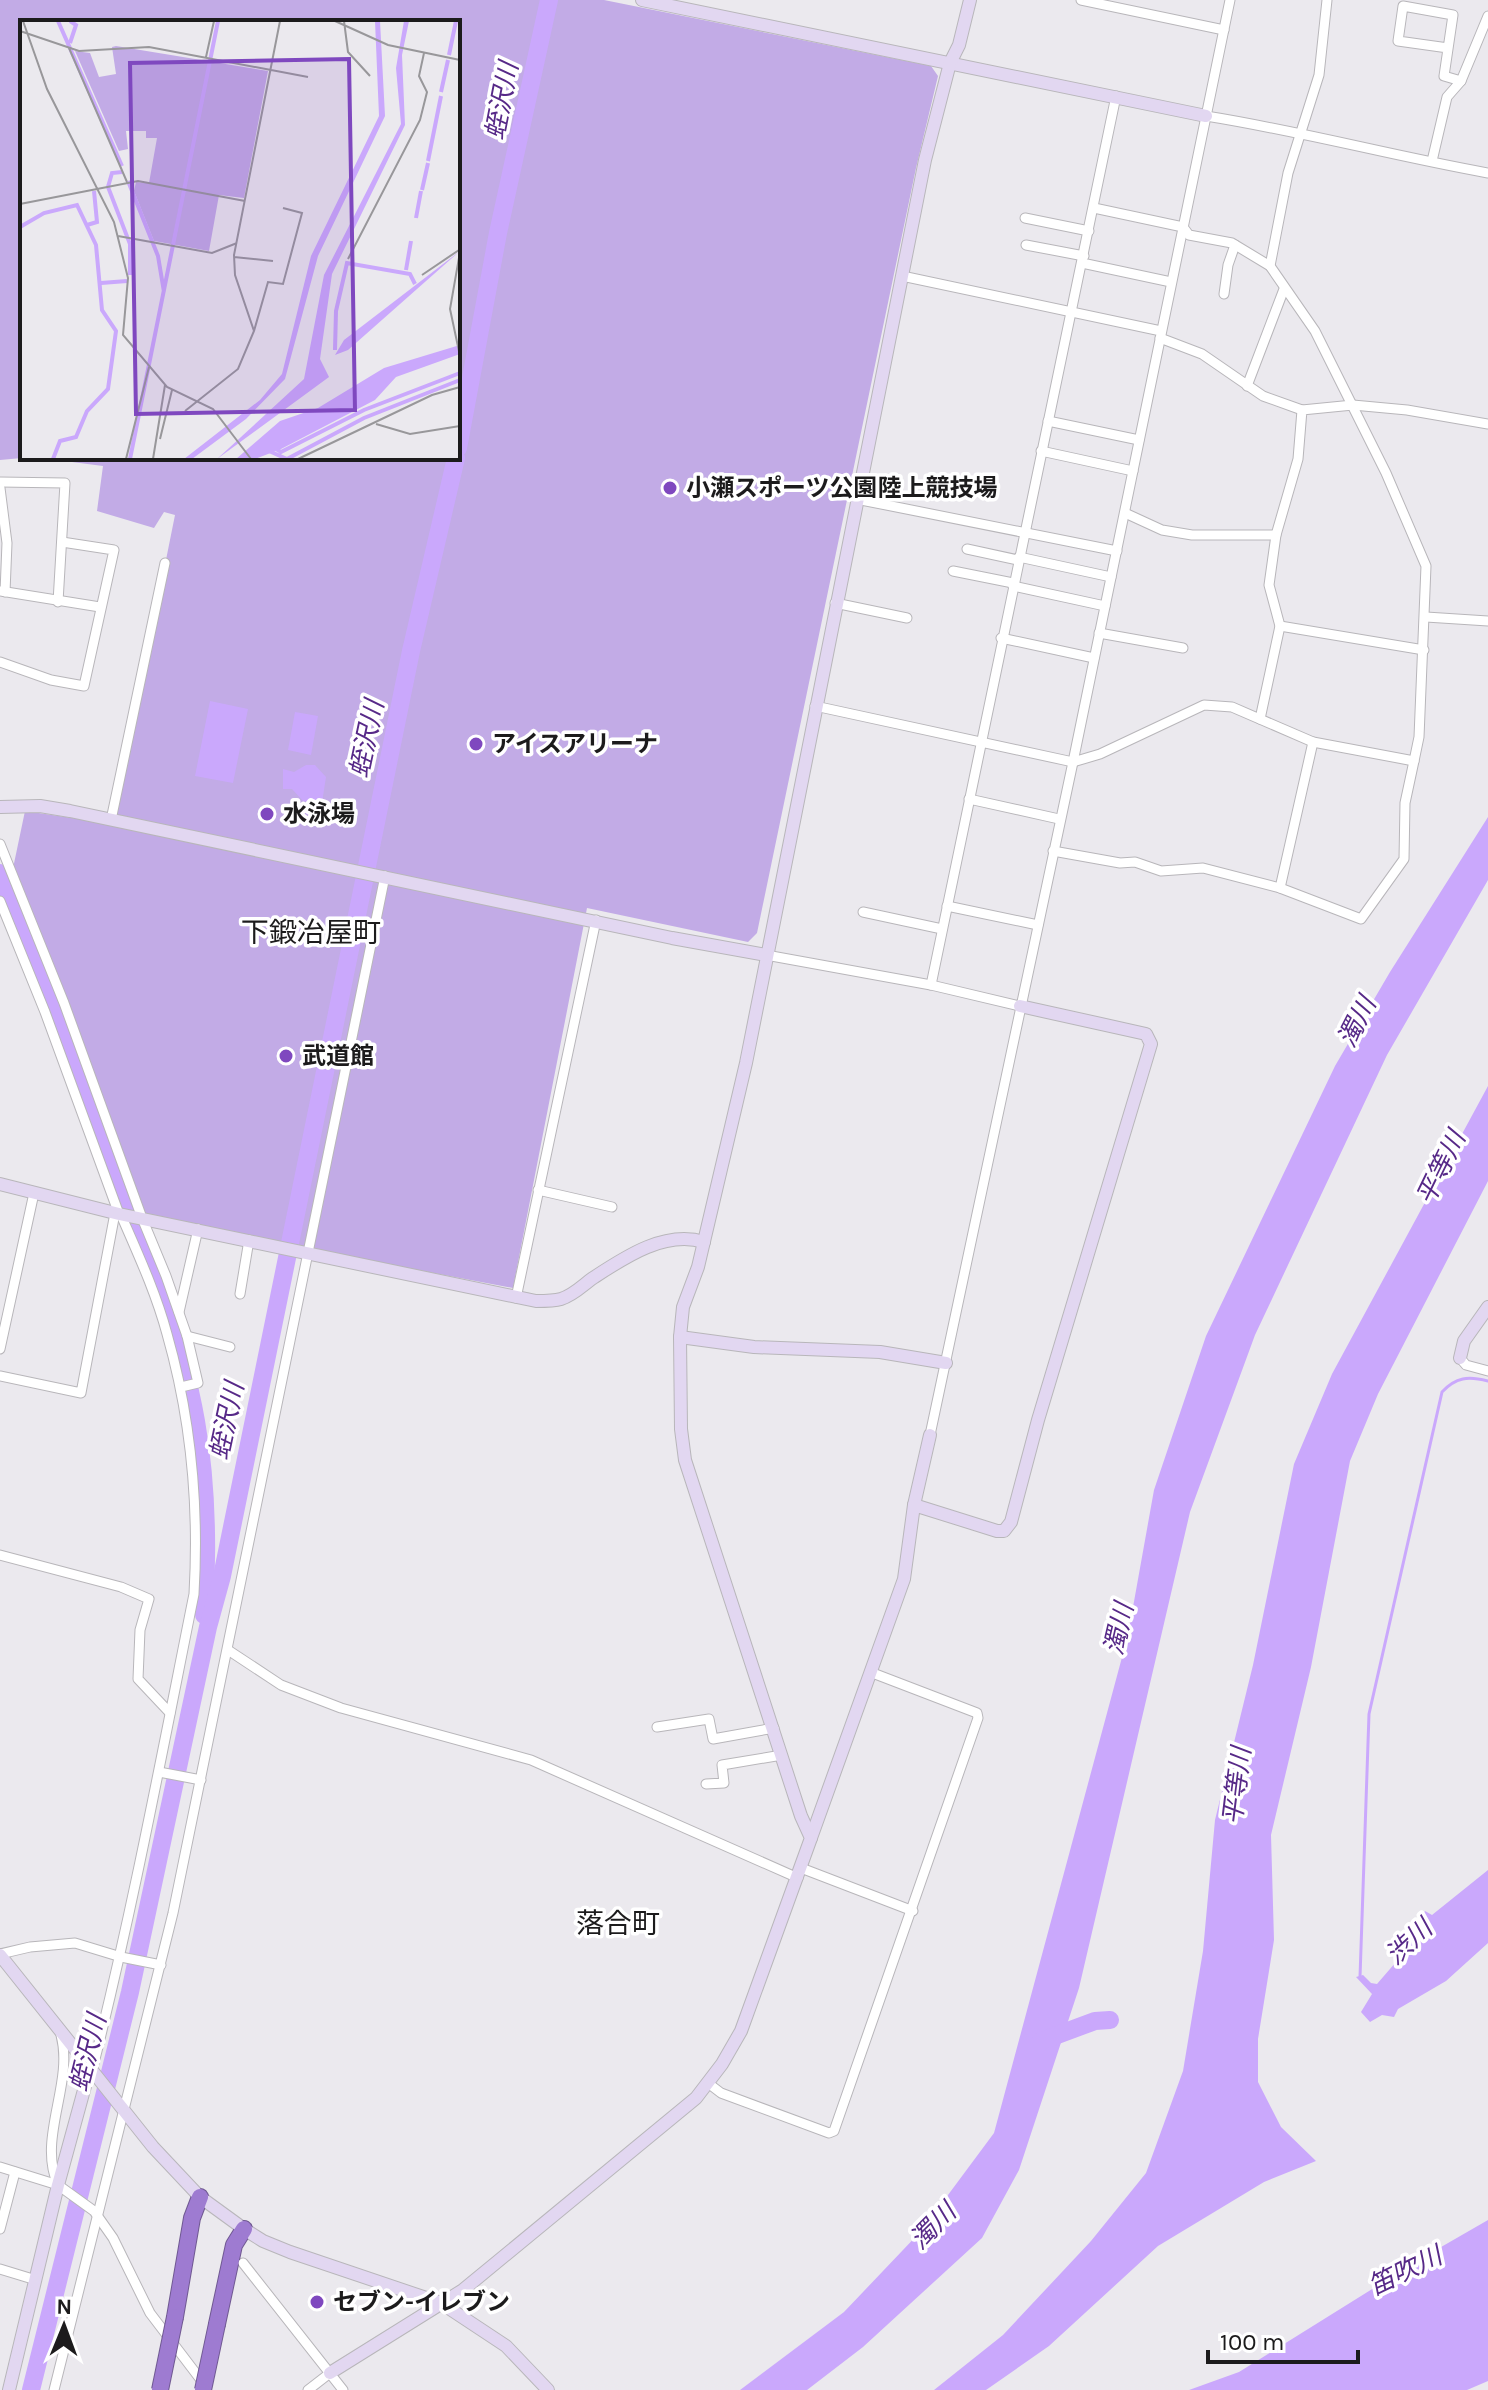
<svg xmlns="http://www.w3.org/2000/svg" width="1488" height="2390" viewBox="0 0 1488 2390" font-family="Karla,'Noto Sans JP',sans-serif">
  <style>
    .green { fill: #c2abe6 }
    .water { fill: #caa8fc }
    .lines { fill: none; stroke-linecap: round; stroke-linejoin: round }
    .stream { stroke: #caa8fc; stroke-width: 3 }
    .river { stroke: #caa8fc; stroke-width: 18 }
    .street-casing { stroke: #b8b6ba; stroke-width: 11 }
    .secondary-casing { stroke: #b8b6ba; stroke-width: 14 }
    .highway-casing { stroke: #705992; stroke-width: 18 }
    .street { stroke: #fff; stroke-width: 9 }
    .secondary { stroke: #e2d7f1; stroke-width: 12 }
    .highway { stroke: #9e7bd1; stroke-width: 16 }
    .highway-bridge-casing { stroke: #705992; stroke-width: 18; stroke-linecap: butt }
    .highway-bridge { stroke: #9e7bd1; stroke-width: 16 }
    .poi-dot { fill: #7f48bf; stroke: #fff; stroke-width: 3 }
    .labels { text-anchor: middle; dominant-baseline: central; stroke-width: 7; stroke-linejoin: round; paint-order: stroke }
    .poi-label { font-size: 24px; font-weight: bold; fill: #1c1b1c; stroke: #fff; text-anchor: start }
    .water-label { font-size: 26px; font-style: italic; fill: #572988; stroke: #fff }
    .quarter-label { font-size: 28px; fill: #1c1b1c; stroke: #fff }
    .inset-river { fill: none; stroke: #caa8fc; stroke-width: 4 }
    .inset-road { fill: none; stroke: #98979a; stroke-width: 2 }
    .view { fill: #7f48bf; fill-opacity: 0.15; stroke: #7f48bf; stroke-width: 4 }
    .inset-edge { fill: none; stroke: #1c1b1c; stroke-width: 4 }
  </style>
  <rect width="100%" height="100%" fill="#ebe9ee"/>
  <path class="green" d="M0 0H604L931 66 938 76 916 168 757 933 748 942 587 908 513 1288 142 1218 12 873 25 811 113 824 175 515 164 512 154 528 97 511 103 466 41 458H458V22H22V458L0 460Z"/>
  <g class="water">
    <path d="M210 701 248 709 233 783 195 776Z"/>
    <path d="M295 712 318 716 311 755 288 750Z"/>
    <path d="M306 765H315L326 777 322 803 303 801 292 789H283V769L294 772Z"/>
    <path d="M1488 817V880L1387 1055 1255 1335 1190 1512 1079 1988 1019 2170 982 2238 863 2347 807 2390H740L844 2312 922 2230 994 2133 1128 1635 1154 1490 1206 1336 1335 1066 1390 972Z"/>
    <path d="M1488 1086V1181L1378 1394 1350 1461 1311 1667 1271 1835 1274 1940 1258 2039V2082L1281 2127 1316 2161 1264 2182 1158 2246 1049 2346 986 2390H934L1003 2335 1091 2241 1146 2173 1183 2071 1203 1951 1215 1820 1253 1665 1294 1464 1332 1374Z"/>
    <path d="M1488 1870V1943L1446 1981 1398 2009 1394 2017 1382 2015 1370 2022 1361 2012 1372 1994 1356 1977 1363 1975 1371 1983 1377 1984 1396 1962 1393 1956 1425 1911 1432 1915Z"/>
    <path d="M1488 2220V2381L1467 2390H1189L1239 2372 1422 2258Z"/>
  </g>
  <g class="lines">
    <path class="stream" d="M1360 1977 1369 1714 1442 1392C1456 1377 1468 1376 1488 1381"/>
    <g class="river">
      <path d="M458 448 498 233 549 0"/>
      <path d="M0 873C35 964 71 1054 106 1144 141 1234 179 1326 196 1421 207 1484 208 1551 204 1615"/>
      <path d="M1041 2041 1095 2021 1110 2020"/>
      <path d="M31 2390 130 1992 208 1627 222 1576 411 651 456 458"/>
    </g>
    <g class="street-casing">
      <g id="street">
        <path d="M1081 0 1224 30"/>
        <path d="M1448 48 1398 41 1403 6 1453 15 1444 76 1461 81"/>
        <path d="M1206 116C1301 131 1393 156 1488 173"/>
        <path d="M1432 161 1447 97 1461 81 1488 16"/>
        <path d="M1025 218 1089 231"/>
        <path d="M1026 245 1084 256"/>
        <path d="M1082 263 1171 282"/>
        <path d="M1270 266 1288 173 1319 75 1327 0"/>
        <path d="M902 276 1161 331"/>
        <path d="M1224 294 1228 265 1235 245"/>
        <path d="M1160 338 1202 354 1263 396 1302 410"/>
        <path d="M1247 386 1284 289"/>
        <path d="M1048 421 1139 440"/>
        <path d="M1041 451 1133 471"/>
        <path d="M0 482 65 483 58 602"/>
        <path d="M0 488 7 543 5 592"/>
        <path d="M856 499 1117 551"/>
        <path d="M1125 513 1162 530 1192 535H1276"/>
        <path d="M967 549 1018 560"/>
        <path d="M1019 557 1111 577"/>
        <path d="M953 571 1013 583"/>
        <path d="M1013 586 1105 606"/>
        <path d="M0 591 100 607"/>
        <path d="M835 603 907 618"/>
        <path d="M1426 617 1488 621"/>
        <path d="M1280 626 1424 650"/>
        <path d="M1099 633 1183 648"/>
        <path d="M1001 638 1094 658"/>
        <path d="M0 662 51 680 84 686 114 550 62 542"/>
        <path d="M815 706 1073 762 1100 754 1204 705 1232 707 1313 742 1414 761 1419 737 1426 566 1386 473 1315 331 1270 266 1232 243 1189 235 1183 227 1094 208"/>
        <path d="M1260 719 1280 626 1269 585 1276 535 1298 459 1302 410 1353 405 1407 410 1488 424"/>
        <path d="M969 799 1059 819"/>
        <path d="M111 820 165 563"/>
        <path d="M0 844 64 1003 142 1218 166 1276 187 1336 198 1383 181 1387"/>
        <path d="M1053 851 1120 863 1135 862 1161 871 1203 868 1280 888 1361 919 1404 859 1405 803 1414 761"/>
        <path d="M1280 888 1313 742"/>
        <path d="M0 901 45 1012 119 1214"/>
        <path d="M947 906 1038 925"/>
        <path d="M863 912 942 929"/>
        <path d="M766 955 931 985 1020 1006"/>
        <path d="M931 985 1116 96"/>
        <path d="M538 1190 612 1207"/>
        <path d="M240 1294 249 1240"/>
        <path d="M516 1298 596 920"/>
        <path d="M179 1312 198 1229"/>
        <path d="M187 1336 230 1347"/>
        <path d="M0 1349 34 1193"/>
        <path d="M1460 1358 1466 1365 1488 1371"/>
        <path d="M0 1376 81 1393 115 1213"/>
        <path d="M930 1435 1073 762 1230 0"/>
        <path d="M0 1555 121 1587 149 1599 140 1630 138 1679 170 1713"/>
        <path d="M228 1650 281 1685 341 1708 531 1760 798 1878"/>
        <path d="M657 1727 709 1719 713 1739 774 1728"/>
        <path d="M159 1772 201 1780"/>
        <path d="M706 1784 724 1783 722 1765 782 1755"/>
        <path d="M801 1868 913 1911"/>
        <path d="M0 1954 30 1947 75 1943 121 1957 161 1965"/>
        <path d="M92 2071C132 1913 162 1753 194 1594 199 1507 191 1418 167 1334 156 1293 138 1254 121 1215"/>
        <path d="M708 2083 721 2093 829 2133 834 2131 978 1718 977 1713 870 1672"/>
        <path d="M0 2167 58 2185 94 2211 113 2238 150 2313 204 2384"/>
        <path d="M58 2185C37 2138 74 2084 61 2035"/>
        <path d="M0 2229 15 2172"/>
        <path d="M243 2263 343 2390"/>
        <path d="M0 2269 36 2280"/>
        <path d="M54 2390 173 1913 385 876"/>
        <path d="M308 2390 330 2373"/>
      </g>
    </g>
    <g class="secondary-casing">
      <g id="secondary">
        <path d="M642 0 1206 116"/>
        <path d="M0 807 40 806 70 811 672 938 766 955"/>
        <path d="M0 1184 119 1214 536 1301C544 1301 554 1301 561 1299 574 1295 583 1285 593 1278 625 1257 665 1230 704 1242"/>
        <path d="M680 1337 754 1347 880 1352 946 1363"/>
        <path d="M1460 1358 1464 1341 1488 1307"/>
        <path d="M914 1505 930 1435"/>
        <path d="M811 1838 904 1579 914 1505 997 1531H1004L1011 1522 1038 1420 1151 1044 1146 1034 1020 1006"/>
        <path d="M0 1955 153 2147 200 2197 244 2229 263 2241 290 2252 441 2303 506 2346 548 2390"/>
        <path d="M330 2373 463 2290 696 2098 722 2064 741 2031 811 1838 801 1816 685 1460 681 1429 680 1337 683 1307 698 1267 746 1063 925 160 950 63 959 45 970 0"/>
        <path d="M9 2390 58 2185 90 2068"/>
      </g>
    </g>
    <g class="highway-casing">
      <g id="highway">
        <path d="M175 2317 192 2218 200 2197"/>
        <path d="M217 2324 234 2245 244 2229"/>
      </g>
    </g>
    <use href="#street" class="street"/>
    <use href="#secondary" class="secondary"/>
    <use href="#highway" class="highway"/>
    <g class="highway-bridge-casing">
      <g id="highway-bridge">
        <path d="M160 2390 175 2317"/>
        <path d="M203 2390 217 2324"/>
      </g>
    </g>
    <use href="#highway-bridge" class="highway-bridge"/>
  </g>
  <g class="poi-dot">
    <circle cx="670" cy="488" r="8"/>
    <circle cx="476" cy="744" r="8"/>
    <circle cx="267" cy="814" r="8"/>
    <circle cx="286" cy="1056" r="8"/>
    <circle cx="317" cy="2302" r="8"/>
  </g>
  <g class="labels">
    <g class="poi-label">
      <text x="686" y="488">小瀬スポーツ公園陸上競技場</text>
      <text x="492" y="744">アイスアリーナ</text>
      <text x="283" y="814">水泳場</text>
      <text x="302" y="1056">武道館</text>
      <text x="333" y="2302">セブン-イレブン</text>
    </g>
    <g class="water-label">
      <text transform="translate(502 101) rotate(-79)">蛭沢川</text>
      <text transform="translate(367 739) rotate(-78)">蛭沢川</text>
      <text transform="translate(1357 1022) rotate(-63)">濁川</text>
      <text transform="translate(1441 1168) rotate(-64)">平等川</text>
      <text transform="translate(227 1421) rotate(-78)">蛭沢川</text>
      <text transform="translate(1119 1629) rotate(-77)">濁川</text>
      <text transform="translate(1237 1786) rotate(-83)">平等川</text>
      <text transform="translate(1409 1942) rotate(-43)">渋川</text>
      <text transform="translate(88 2053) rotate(-76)">蛭沢川</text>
      <text transform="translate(933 2226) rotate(-45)">濁川</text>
      <text transform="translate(1405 2271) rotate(-26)">笛吹川</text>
    </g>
    <g class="quarter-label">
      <text x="311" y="932">下鍛冶屋町</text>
      <text x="618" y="1923">落合町</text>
    </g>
  </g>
  <g transform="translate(20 20)">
    <rect width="440" height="440" fill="#ebe9ee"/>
    <path d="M96 26 248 51 224 178 199 175 189 231 134 221 114 171 116 162 129 163 137 118H126V111H106L108 129 99 131 55 31 70 33 79 57 96 54 92 27Z" fill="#c2abe6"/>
    <path d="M355 1H360L365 96 298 236 265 359 226 399 172 439H164L240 380 262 354 291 236 359 96ZM384 1H389L382 35 385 105 312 254 300 339 309 357 197 439 284 359 304 255 381 104 376 48ZM440 231 328 330 315 335 324 320ZM440 325V334L376 357 355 380 261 429 235 439H216L260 401 298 388 364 348Z" fill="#caa8fc"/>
    <path class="inset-river" d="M38 1 102 146M50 23 56 5 50 1M429 35 436 1M421 72 428 40M408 141 421 76M102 152 92 153 88 167 110 224V255M108 161 138 236 144 272M402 170 408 143M396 198 401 171M67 205 77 202 74 171M0 207 24 193 57 185 76 225 82 290 96 311 88 369 67 391 56 417 40 421 33 439M386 250 391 221M81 263 107 261M315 330 316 291 327 243 390 254 395 264M256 429 261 432 344 390 440 353M249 431 267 439 344 398 440 360M110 439 198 1"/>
    <path class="inset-road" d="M3 1 27 69 94 202 108 258 103 315 147 367 193 389 231 439M315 1 368 25 440 40M324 1 328 32 350 56M0 11 59 31 129 27 288 57M49 28 107 162M186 37 194 1M0 184 118 161 225 181M98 216 192 233 217 223M440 232 430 289 440 336M214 237 253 241M328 239 400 100 407 72 399 56 404 33M402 255 439 230M234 311 248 262 263 264 282 193 263 188M165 391 218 349 234 311 215 255 214 235 260 1M356 404 390 414 440 406M140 419 152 370M106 439 129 347M133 439 145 365M278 439 412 375 440 367"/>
    <path class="view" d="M329 39 335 390 116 394 110 43Z"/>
    <rect width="440" height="440" class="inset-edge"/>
  </g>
  <g transform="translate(64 2326) rotate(1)" stroke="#ffffff" stroke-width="6" paint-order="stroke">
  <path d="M0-6L14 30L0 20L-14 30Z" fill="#1c1b1c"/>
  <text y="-12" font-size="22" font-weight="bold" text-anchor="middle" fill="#1c1b1c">N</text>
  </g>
  <path d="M1208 2350v12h150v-12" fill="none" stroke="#1c1b1c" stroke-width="4"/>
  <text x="1220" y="2350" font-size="24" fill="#1c1b1c" stroke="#ffffff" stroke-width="6" paint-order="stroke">100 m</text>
</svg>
